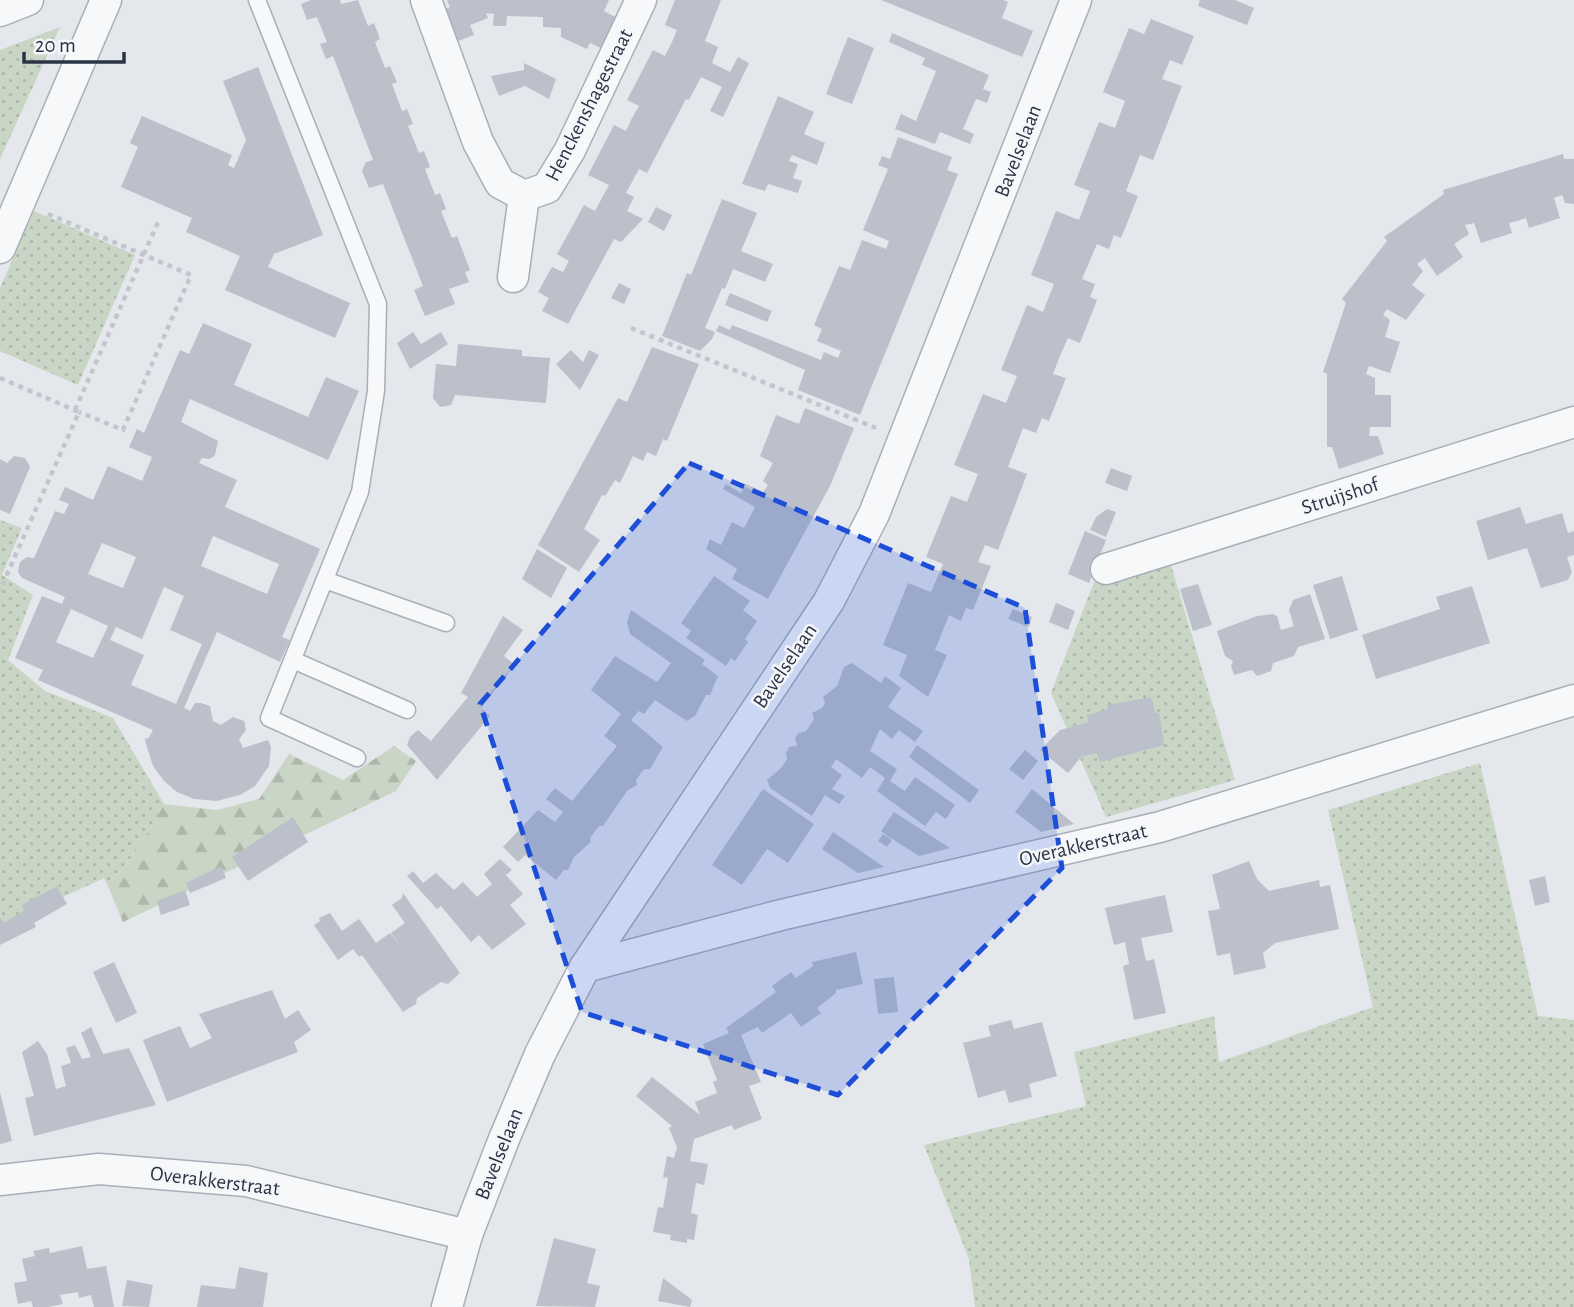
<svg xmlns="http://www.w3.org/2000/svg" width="1574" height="1307" viewBox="0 0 1574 1307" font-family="'Alegreya Sans',sans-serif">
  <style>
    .grass { fill: url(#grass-dots) }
    .forest { fill: url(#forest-firs) }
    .building { fill: #bbc0ca; fill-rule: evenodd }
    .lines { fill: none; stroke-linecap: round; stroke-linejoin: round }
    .service-casing { stroke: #a9aeb7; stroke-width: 19 }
    .minor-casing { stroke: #a9aeb7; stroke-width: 33 }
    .path { stroke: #c2c5cb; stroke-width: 4.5; stroke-dasharray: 5 5; stroke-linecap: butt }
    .service { stroke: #f7f8fa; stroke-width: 16 }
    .minor { stroke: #f7f8fa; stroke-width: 30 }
    .marked { fill: #1d4ed8; fill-opacity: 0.2; stroke: #1d4ed8; stroke-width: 5; stroke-dasharray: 14 9; stroke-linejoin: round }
    .labels { text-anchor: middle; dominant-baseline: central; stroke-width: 5; stroke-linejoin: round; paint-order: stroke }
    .street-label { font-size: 21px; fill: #2b3445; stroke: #f4f6f9 }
  </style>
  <defs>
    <pattern id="grass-dots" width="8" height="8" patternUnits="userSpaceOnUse" patternTransform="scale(1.75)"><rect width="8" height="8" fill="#c9d6c5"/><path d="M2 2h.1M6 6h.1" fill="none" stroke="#adb8ab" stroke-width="1.8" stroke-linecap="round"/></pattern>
    <pattern id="forest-firs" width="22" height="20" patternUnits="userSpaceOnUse" patternTransform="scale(1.75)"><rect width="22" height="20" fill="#c9d6c5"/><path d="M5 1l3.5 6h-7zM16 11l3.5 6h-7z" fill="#adb8ab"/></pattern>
  </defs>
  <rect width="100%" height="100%" fill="#e4e7ec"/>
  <g class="grass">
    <path d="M60 27 0 159V50Z"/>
    <path d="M34 211 135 255 78 385 0 351V288Z"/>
    <path d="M0 520 22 528 2 575 33 595 8 660 45 691 113 718 164 804C147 834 134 860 107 884L104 878 0 926Z"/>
    <path d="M1168 555 1235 780 1106 817 1051 693 1096 577Z"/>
    <path d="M1480 763 1538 1016 1574 1020V1307H975L969 1259 924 1145 1086 1106 1074 1052 1214 1016 1219 1062 1373 1007 1328 810Z"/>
  </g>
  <path class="forest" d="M394 746 416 761 396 791 123 922 107 884C134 860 147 834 164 804L217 810 259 799 289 754 343 780Z"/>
  <g class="building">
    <path d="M311 0H340L341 4 358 0 368 26 374 23 380 39 375 42 385 68 390 66 397 82 392 84 402 111 407 109 413 124 408 126 419 153 424 151 430 167 425 169 435 195 440 193 446 209 441 211 452 238 457 236 470 270 465 272 469 282 449 289 455 304 425 316 414 290 423 286 383 184 369 188 362 171 366 162 373 160 333 56 326 59 320 44 327 42 317 17 307 20 301 4Z"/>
    <path d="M447 0H609L604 11 617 18 603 49 590 43 587 49 561 37V28L543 27V17L507 16 506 26H493L494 14 486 13 488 18 470 25 474 35 448 45 435 13 450 7Z"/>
    <path d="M675 0H721L705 41 718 47 712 63 730 72 738 57 749 63 723 117 710 111 722 87 701 77 689 100 686 99 647 173 639 169 626 193 634 197 627 211 643 219 621 242 614 239 568 324 542 311 549 298 538 292 552 267 563 272 569 261 557 254 584 205 595 211 609 185 588 175 614 125 626 131 632 118 639 106 627 100 653 50 665 56 672 42 677 30 665 25Z"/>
    <path d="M881 0H1003L1008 2 1002 18 1033 31 1022 57Z"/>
    <path d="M1200 0H1235L1254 8 1247 25 1198 6Z"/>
    <path d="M1151 19 1194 36 1182 65 1170 60 1162 79 1182 86 1153 160 1140 155 1126 191 1138 196 1121 238 1114 235 1109 249 1097 244 1082 279 1095 284 1090 297 1097 300 1080 343 1068 338 1060 356 1053 374 1066 378 1049 421 1042 418 1036 433 1023 428 1008 467 1027 474 998 550 985 545 978 562 991 566 973 610 966 608 961 621 949 615 935 650 947 655 928 697 899 676 907 655 883 645 908 583 931 592 943 564 926 557 951 496 967 502 978 474 954 465 983 394 1006 403 1017 376 1001 370 1027 305 1043 312 1054 284 1031 275 1056 211 1079 220 1090 191 1074 185 1099 122 1115 128 1125 101 1103 92 1129 28 1144 34Z"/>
    <path d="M892 33 989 75 983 89 991 92 987 103 976 99 963 129 974 134 970 144 940 132 935 144 895 129 901 114 916 121 936 71 922 65 925 58 889 42Z"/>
    <path d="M848 37 874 48 852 104 826 94Z"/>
    <path d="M524 63 556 79 549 99 525 86 499 96 491 76 524 70Z"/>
    <path d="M258 67 323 235 274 254 268 267 350 303 335 338 225 290 240 256 186 232 192 218 121 187 138 147 130 143 142 116 232 155 228 165 234 168 246 140 223 81Z"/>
    <path d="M778 96 814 112 804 134 825 143 817 165 792 155 789 161 798 164 793 178 802 181 798 193 768 184 765 191 742 184Z"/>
    <path d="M898 137 952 157 947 170 958 174 860 415 798 390 805 370 716 331 719 325 730 330 732 325 821 360 824 352 838 358 841 351 817 341 822 329 814 325 839 266 850 270 862 240 886 249 889 241 863 230 888 169 878 165 882 156 890 159Z"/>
    <path d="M1563 154 1564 159H1574V204L1565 203 1562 195 1554 198 1560 218 1529 228 1526 218 1517 221 1509 223 1512 233 1481 243 1474 223 1465 225 1469 234 1454 244 1463 257 1437 276 1425 258 1417 264 1423 271 1412 285 1425 295 1406 320 1387 309 1383 315 1390 320 1385 337 1400 342 1390 373 1369 366 1366 374 1375 378V395H1391V427H1370L1369 436H1378L1384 454 1339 469 1332 447H1327V374L1323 372 1346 303 1342 299 1387 241 1384 237 1444 194 1443 190Z"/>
    <path d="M722 199 757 213 741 251 773 264 765 282 733 269 725 289 722 288 705 328 715 332 712 339 700 351 662 336 687 273 691 275Z"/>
    <path d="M656 207 672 215 664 231 648 222Z"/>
    <path d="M619 283 631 289 624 304 611 298Z"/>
    <path d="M730 293 772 311 767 322 725 305Z"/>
    <path d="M203 323 252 344 234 385 308 417 326 377 359 391 328 460 190 399 181 422 218 441 215 455 210 459 202 458 199 463 237 480 225 507 320 549 282 637 290 640 280 662 217 632 184 708 190 711 195 703H201L210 706 213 721 221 725 233 717 244 721 246 730 239 739 243 748 268 740 271 747 269 766 255 786 240 795 217 801 194 799 177 792 164 781 153 766 146 744 145 738 148 739 153 730 38 680 43 670 15 658 42 596 62 604 65 597 22 578 18 572 20 562 27 557 34 558 55 511 64 514 69 504 59 500 65 487 93 500 108 466 142 481 152 457 129 447 137 429 144 433 180 350 189 354ZM213 536 279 564 267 594 201 566ZM102 543 136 557 123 588 88 574ZM164 587 184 596 170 630 202 644 176 704 131 685 144 655 110 640 116 627 142 639ZM71 609 108 626 93 658 56 642Z"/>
    <path d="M413 332 421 344 441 332 448 344 410 369 397 343Z"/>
    <path d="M458 344 522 350V356L550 358 546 403 455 395 451 405 440 407 433 398 436 364 456 366Z"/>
    <path d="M652 347 699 364 667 441 663 439 656 456 647 452 643 461 633 456 620 483 615 480 605 496 602 495 584 529 600 540 579 572 538 545 618 398 627 402Z"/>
    <path d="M571 350 583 362 589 350 599 355 580 390 556 364Z"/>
    <path d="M805 408 854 428 830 486 768 599 732 579 737 569 706 549 710 539 721 545 732 522 744 528 755 507 723 489 726 484 741 493 746 484 763 492 768 485 763 481 773 463 760 456 776 415 799 424Z"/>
    <path d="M14 456 25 458 30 467 10 514 0 510V459L7 463Z"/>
    <path d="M1111 468 1132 476 1127 491 1105 483Z"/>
    <path d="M1520 507 1526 524 1562 513 1568 533 1574 531V555L1567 557 1572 572 1568 580 1541 588 1527 548 1488 560 1476 521Z"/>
    <path d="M1107 509 1116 512 1106 537 1090 530 1096 517Z"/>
    <path d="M1085 531 1106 540 1089 583 1068 574Z"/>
    <path d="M537 549 567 568 551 598 522 579Z"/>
    <path d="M714 576 750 601 743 610 757 621 745 639 748 642 735 661 731 658 726 666 686 638 691 631 681 623Z"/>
    <path d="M1342 576 1358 630 1330 639 1313 585Z"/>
    <path d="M1198 584 1212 625 1193 631 1180 589Z"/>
    <path d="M1472 586 1490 643 1376 679 1362 635 1440 609 1436 597Z"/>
    <path d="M1310 594 1325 639 1298 647 1294 656 1273 663 1271 671 1257 676 1252 670 1234 675 1231 666 1233 661 1225 656 1217 631 1257 616 1273 614 1277 616 1281 630 1294 626 1289 610 1293 600Z"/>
    <path d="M1056 603 1075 611 1068 630 1049 622Z"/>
    <path d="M1013 609 1032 617 1029 627 1008 619Z"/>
    <path d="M631 610 705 660 702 664 718 676 710 695H706L695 716 687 721 655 700 644 714 639 711 631 720 663 747 650 769H644L636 780 637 785 627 791 603 826H599L590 838 591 842 574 857 568 870H564L556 880 525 855 518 862 503 847 538 810 555 822 563 812 546 799 555 788 572 801 617 746 604 736 621 714 591 690 615 656 657 682 671 663 630 634 627 622Z"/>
    <path d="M503 616 523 630 504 656 515 665 481 708 490 716 437 780 407 745 410 737 418 730 431 741 468 697 461 693Z"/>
    <path d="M852 663 881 683 885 676 901 688 888 707 923 731 915 742 899 730 892 739 880 729 870 751 897 769 890 781 905 791 915 777 955 805 946 819 936 812 925 826 877 791 885 778 870 767 862 778 836 759 831 767 842 775 832 789 845 796 839 804 825 795 812 816 770 788 767 780 782 767 787 759 786 753 789 747 797 746 795 738 799 733 806 731 814 719 812 713 822 708 825 703 823 697 837 686 844 667Z"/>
    <path d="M1151 697 1155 713H1159L1164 745 1100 762 1097 753 1081 757 1068 773 1040 750 1060 730 1089 722 1087 715 1108 709 1107 705Z"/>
    <path d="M917 745 979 790 970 803 909 757Z"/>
    <path d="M1025 750 1038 761 1023 780 1009 769Z"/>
    <path d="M763 789 814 824 788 863 767 849 742 885 712 865Z"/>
    <path d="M1032 789 1074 824 1041 832 1015 812Z"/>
    <path d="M894 812 950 848 919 856 886 835 881 831Z"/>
    <path d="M293 817 308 842 248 881 232 857Z"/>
    <path d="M833 832 884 867 858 873 822 849Z"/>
    <path d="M883 834 892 840 887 847 878 841Z"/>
    <path d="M500 859 512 870 506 875 523 894 510 905 526 924 492 950 479 935 471 942 441 906 437 909 407 876 413 871 423 883 436 873 454 890 463 882 477 897 492 884 484 874Z"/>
    <path d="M1249 861 1257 879 1269 891 1319 880 1320 887 1330 885 1339 929 1275 943 1263 953 1266 968 1234 975 1230 953 1217 956 1208 911 1220 909 1212 875Z"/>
    <path d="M221 866 226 878 190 893 186 883Z"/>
    <path d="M1545 876 1550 902 1535 906 1529 880Z"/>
    <path d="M57 886 67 904 34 923 36 927 0 945V918L4 923 25 910 22 905Z"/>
    <path d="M185 890 190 905 161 915 157 901Z"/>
    <path d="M403 893 460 973 448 984 441 982 417 998 416 1004 403 1012 362 955 359 957 353 949 338 960 314 925 320 921 319 918 330 913 342 931 359 919 376 943 390 933 401 946 391 933 405 923 392 905 402 898Z"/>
    <path d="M1165 895 1173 932 1141 938 1146 961 1154 959 1166 1013 1134 1020 1123 966 1129 964 1125 942 1114 945 1105 908Z"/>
    <path d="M856 952 863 984 836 990V993L817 1008 821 1013 801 1027 791 1013 762 1033 758 1027 741 1035 761 1082 749 1086 762 1119 734 1130 732 1125 694 1139 690 1161 708 1164 704 1185 696 1183 691 1213 698 1215 694 1240 687 1239V1243L670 1240 671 1235 653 1232 658 1207 663 1208 668 1178 663 1177 667 1156 674 1158 677 1147 669 1128 672 1126 636 1096 652 1077 700 1115 695 1102 717 1093 713 1082 717 1080 703 1044 729 1033 726 1028 776 992 772 986 791 972 796 978 813 966 812 962Z"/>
    <path d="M114 962 137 1013 116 1023 93 972Z"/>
    <path d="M894 977 898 1012 878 1014 874 979Z"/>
    <path d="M272 990 285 1019 298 1010 311 1030 294 1042 298 1052 167 1102 143 1040 180 1026 190 1048 212 1038 199 1014Z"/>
    <path d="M1011 1020 1014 1029 1042 1022 1057 1076 1029 1084 1032 1097 1009 1103 1005 1090 978 1098 963 1043 991 1036 988 1026Z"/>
    <path d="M91 1027 103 1054 129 1048 156 1105 34 1136 25 1098 34 1096 22 1052 38 1041 47 1054 56 1089 66 1086 61 1066 71 1063 66 1048 75 1045 82 1059 91 1057 81 1033Z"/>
    <path d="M0 1092 12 1141 0 1144Z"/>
    <path d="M554 1238 596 1249 587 1283 600 1286 595 1307 536 1306Z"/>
    <path d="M82 1246 87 1269 106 1266 114 1307H94L91 1295 79 1298 78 1292 60 1295 63 1304 48 1307H33L31 1301 18 1304 14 1283 27 1281 22 1259 35 1256 33 1251 49 1248 50 1253Z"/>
    <path d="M239 1267 268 1273 263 1307H197L201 1285 235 1289Z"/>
    <path d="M663 1278 692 1300 690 1307 658 1301Z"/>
    <path d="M127 1280 153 1285 149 1307 122 1306Z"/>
  </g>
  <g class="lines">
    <g class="service-casing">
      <g id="service">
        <path d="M257 0 378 304 376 391 360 492 269 718 357 758"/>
        <path d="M325 580 446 623"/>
        <path d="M293 660 407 710"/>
      </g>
    </g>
    <g class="minor-casing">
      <g id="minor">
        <path d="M426 0 478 142 500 183 524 196 547 188 570 150 641 0"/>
        <path d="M0 11 28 0"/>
        <path d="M0 248 106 0"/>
        <path d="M513 277 524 196"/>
        <path d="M1106 569 1574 422"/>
        <path d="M585 967 781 915 1160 827 1574 700"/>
        <path d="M0 1180 99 1169 246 1181 467 1235"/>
        <path d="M447 1307 467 1235 504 1139 540 1054 585 967 829 601 874 514 1076 0"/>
      </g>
    </g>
    <g class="path">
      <path d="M48 214 191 275 123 430 79 412"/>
      <path d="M631 328 876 428"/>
      <path d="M0 378 79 412 0 590"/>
      <path d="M75 410 159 220"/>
    </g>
    <use href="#service" class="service"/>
    <use href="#minor" class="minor"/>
  </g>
  <path class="marked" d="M689 463 1025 608 1062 868 838 1095 582 1012 480 704Z"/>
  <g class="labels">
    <g class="street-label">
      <text transform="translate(589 105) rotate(-63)">Henckenshagestraat</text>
      <text transform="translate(1018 151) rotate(-69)">Bavelselaan</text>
      <text transform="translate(1340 496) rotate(-18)">Struijshof</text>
      <text transform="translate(785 666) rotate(-56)">Bavelselaan</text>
      <text transform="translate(1083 845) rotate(-13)">Overakkerstraat</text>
      <text transform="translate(499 1154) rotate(-68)">Bavelselaan</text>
      <text transform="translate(215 1181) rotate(7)">Overakkerstraat</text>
    </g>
  </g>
  <path d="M24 52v10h100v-10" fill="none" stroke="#2b3445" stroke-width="3.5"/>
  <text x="35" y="52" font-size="21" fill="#2b3445" stroke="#f4f6f9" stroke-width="5" paint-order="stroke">20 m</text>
</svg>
